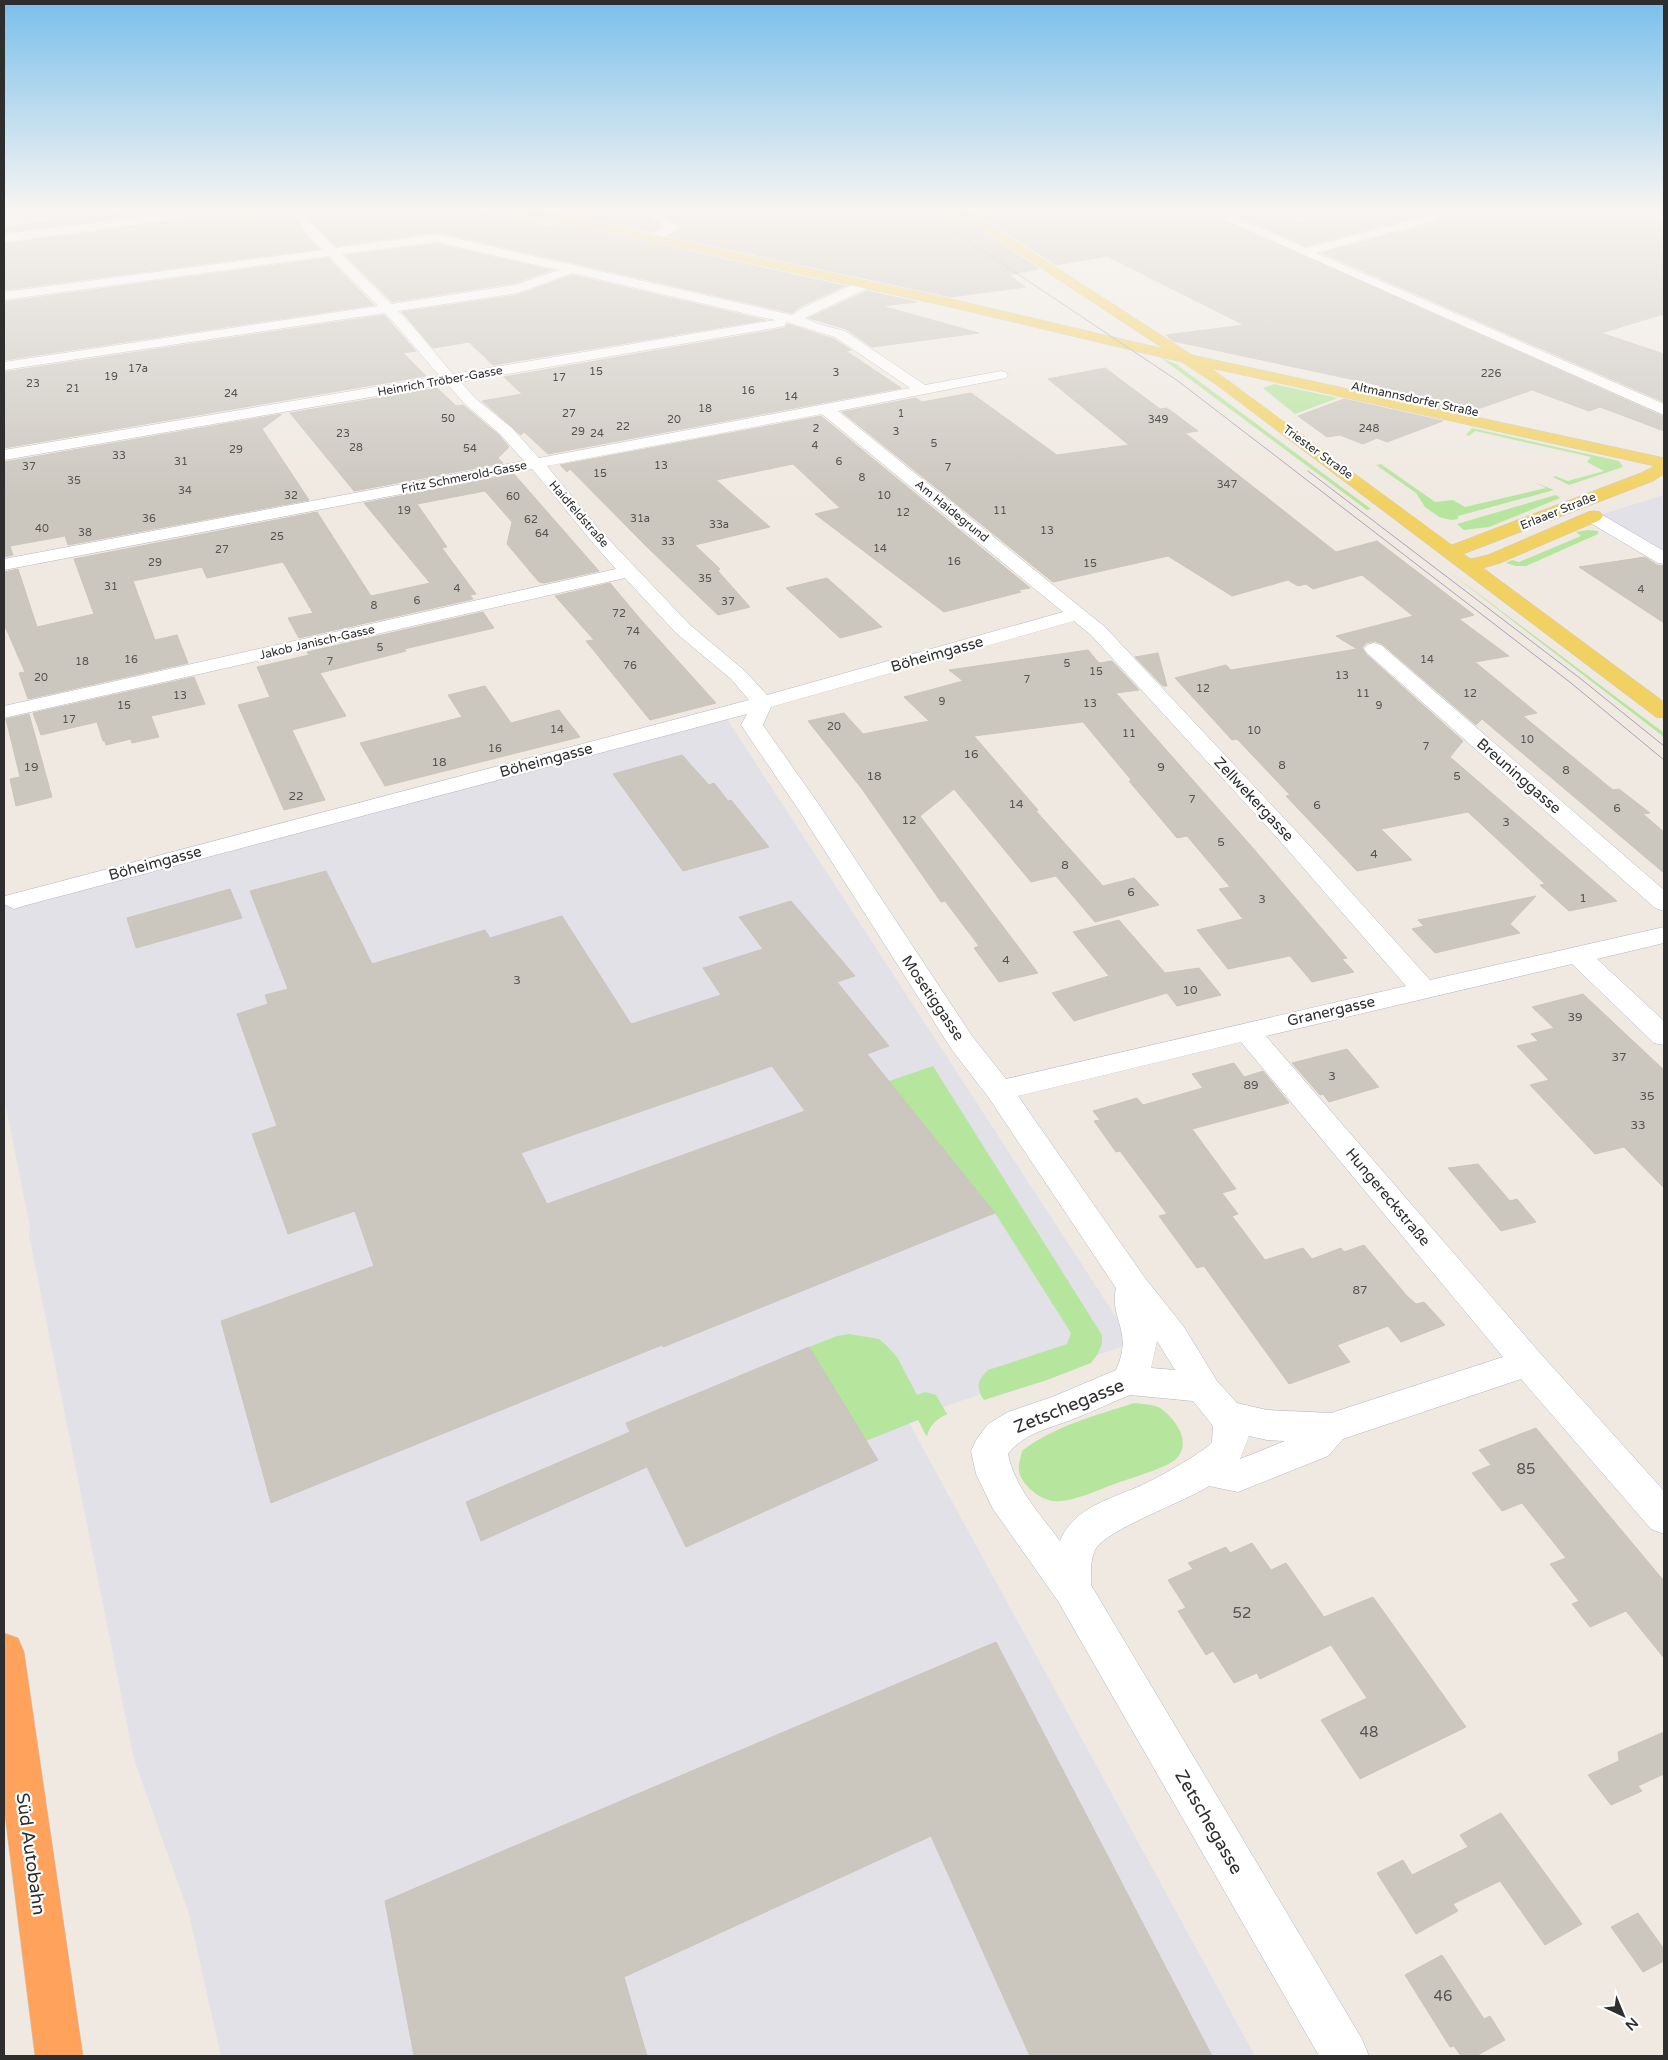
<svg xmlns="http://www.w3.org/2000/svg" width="1668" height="2060" viewBox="0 0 1668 2060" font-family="'Varela Round',sans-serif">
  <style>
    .industrial { fill: #e3e1e8 }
    .green { fill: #b6e59e }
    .building { fill: #cbc7bf; stroke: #cbc5ba; fill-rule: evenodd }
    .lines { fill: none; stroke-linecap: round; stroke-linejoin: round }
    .minor-casing { stroke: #b4b7c1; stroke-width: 1 }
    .major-casing { stroke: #c9c9c9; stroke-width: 1 }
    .highway-casing { stroke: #c9c9c9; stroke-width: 1 }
    .minor { fill: #fff; fill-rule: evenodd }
    .major { fill: #f2d163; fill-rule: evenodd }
    .highway { fill: #ffa35c; fill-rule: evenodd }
    .tram { stroke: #a3a6b8; stroke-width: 1 }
    .labels { text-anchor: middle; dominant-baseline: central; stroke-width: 4.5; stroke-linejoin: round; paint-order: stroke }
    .far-number-label { font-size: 11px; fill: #555452 }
    .far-street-label { font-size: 12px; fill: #2e2e2e; stroke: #fff }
    .number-label { font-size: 12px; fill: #555452 }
    .street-label { font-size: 15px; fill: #2e2e2e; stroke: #fff }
    .near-number-label { font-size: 15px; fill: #555452 }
    .near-street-label { font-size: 18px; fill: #2e2e2e; stroke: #fff }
  </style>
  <rect width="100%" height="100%" fill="#efe9e1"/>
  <g class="industrial">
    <path d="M1664 495V559L1593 517Z"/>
    <path d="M723 713 1133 1343 907 1419 1255 2056H221L189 1914 134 1759 29 1235 30 1227 4 1097V903Z"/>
  </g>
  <g class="green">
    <path d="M1161 358 1176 364 1371 509 1367 510Z"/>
    <path d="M1274 384 1338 398 1295 414 1263 388Z"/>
    <path d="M1472 428 1619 461 1623 467 1569 485 1553 477 1555 476 1568 481 1604 471 1587 462 1591 457 1475 431 1469 436 1466 435Z"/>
    <path d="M1381 464 1435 502 1453 500 1465 507 1546 488 1534 482 1554 490 1458 516V519L1451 520 1439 517 1425 507 1416 493 1376 465Z"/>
    <path d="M1556 495 1560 498 1489 527 1464 530 1457 524Z"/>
    <path d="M1588 530 1598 531V534L1526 566H1516L1506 563 1512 560 1519 562 1581 536 1576 532Z"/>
    <path d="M1444 568 1664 733V737Z"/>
    <path d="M933 1066 1102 1335V1344L1097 1355 1091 1363 1047 1380 984 1400C975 1387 978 1380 988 1370L1067 1344 1071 1333 995 1213 889 1081Z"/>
    <path d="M849 1334 879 1339 887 1346 897 1357 917 1395 925 1392 936 1395 947 1414C937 1419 929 1425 927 1437L918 1420 866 1441 809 1347 837 1336Z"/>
    <path d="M1134 1403C1142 1404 1153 1404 1160 1408 1175 1418 1193 1443 1176 1459 1168 1467 1132 1478 1120 1482 1102 1488 1072 1503 1054 1501 1040 1500 1020 1484 1019 1470 1018 1464 1021 1457 1022 1451 1054 1426 1095 1416 1134 1403Z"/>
  </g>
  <g class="building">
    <path d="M144 210H160L162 212 4 232V227Z"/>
    <path d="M305 210H468L549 227 560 223 845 286 801 306 792 313 437 232 336 246 318 229Z"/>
    <path d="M597 210 648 215 663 227 652 232 578 217Z"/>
    <path d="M685 210H951L1039 269 1009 275 1026 287 951 297 668 236 682 228 664 213Z"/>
    <path d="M971 210H1201L1664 417V431L1600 407 1589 411 1532 390 1466 413 1367 391 1383 386 1173 341 1166 335 1244 325 1107 256 1056 265Z"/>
    <path d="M1224 210 1267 211 1294 223 1391 210H1436L1427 214 1306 246Z"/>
    <path d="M1458 210H1615L1664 223V314L1601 333 1664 354V402L1322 253 1436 222Z"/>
    <path d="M290 211 307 237 319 249 4 290V244L239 212 243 217Z"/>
    <path d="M437 244 551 270 515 283 392 302 345 255Z"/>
    <path d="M328 258 374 305 4 360V302Z"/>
    <path d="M572 275 756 318 765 320 493 365 469 342 433 348 402 312 518 295Z"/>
    <path d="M867 291 917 302 882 306 979 333 872 347 846 329 809 318Z"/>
    <path d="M384 315 416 351 403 353 426 376 4 448V372Z"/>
    <path d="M787 324 834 339 851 350 846 351 901 388 548 454 524 432 521 435 482 401 522 394 504 377 780 329 785 328Z"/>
    <path d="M1105 368 1160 409 1167 408 1198 431 1185 433 1336 552 1377 541 1474 615 1459 619 1509 656 1475 662 1537 713 1523 716 1613 790 1619 789 1650 813 1643 814 1664 832V873L1482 719 1476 725 1382 644 1375 641 1366 643 1362 648 1366 654 1463 741 1450 757 1617 901 1569 911 1540 885 1545 884 1468 812 1381 829 1412 860 1357 871 1286 796 1290 795 1237 739 1232 740 1175 678 1226 665 1231 670 1357 649 1336 636 1413 616 1362 575 1313 589 1306 584 1298 586 1288 580 1232 596 1168 556 1053 582 842 412 916 398 922 402 971 393 1057 455 1129 445 1048 379Z"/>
    <path d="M437 388 456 406 463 405 499 435 509 447 498 458 503 463 354 491 290 413Z"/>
    <path d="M1344 399 1443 421 1387 442 1377 438 1363 444 1340 435 1327 437 1298 416Z"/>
    <path d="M282 414 262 429 309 500 68 545 65 536 10 546 13 555 4 557V462Z"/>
    <path d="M821 416 1030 588 1018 590 1021 592 944 612 815 514 840 508 793 464 716 480 770 527 695 545 720 569 718 571 750 607 718 615 647 547 570 469 567 472 560 465Z"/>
    <path d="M514 474 599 571 544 583 539 582 507 544 512 522 485 491 417 504 447 547 442 548 476 594 470 595 473 599 299 638 288 618 313 613 283 562 207 578 202 567 133 581 155 640 177 635 188 663 28 699 19 673 25 672 4 624V572L18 569 37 627 94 614 74 559 317 512 371 596 430 583 364 503Z"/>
    <path d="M1645 557 1657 565 1664 566V623L1579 567Z"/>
    <path d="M827 578 882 627 840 638 786 588Z"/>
    <path d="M610 583 642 621 716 703 650 720 586 641 594 640 555 596Z"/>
    <path d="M483 612 494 628 404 649 406 651 320 673 346 716 292 730 325 800 284 810 238 705 270 697 257 667 309 655 307 652Z"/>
    <path d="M1088 650 1099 663 1112 661 1139 690 1116 693 1252 847 1347 958 1342 959 1354 972 1312 982 1290 956 1228 969 1197 930 1243 919 1219 889 1230 887 1187 836 1177 838 1129 781H1132L1083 722 974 736 1038 810 1036 811 1103 886 1134 878 1159 905 1095 922 1056 876 1031 882 954 789 920 816 1038 973 999 982 974 948 979 946 945 901 941 902 862 789 808 721 844 713 863 734 929 721 904 697 963 681 949 670Z"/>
    <path d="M1158 653 1167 686H1163L1135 657Z"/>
    <path d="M194 677 205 704 151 716 159 737 132 743 131 739 106 745 105 741H103L97 722 41 735 33 713Z"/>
    <path d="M485 686 511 723 559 710 580 737 385 786 360 743 462 717 448 695Z"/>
    <path d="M29 714 52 797 16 806 10 779 20 777 6 719Z"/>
    <path d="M682 755 709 785 714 783 728 801 731 800 769 847 683 871 613 774Z"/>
    <path d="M326 871 372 964 485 930 490 938 562 916 631 1024 721 995 703 968 763 949 739 917 791 901 855 976 837 982 889 1046 867 1054 995 1213 663 1347 662 1345 271 1503 221 1321 374 1266 355 1211 288 1234 252 1134 277 1126 237 1014 268 1004 265 995 288 989 250 891ZM772 1066 805 1111 547 1204 521 1153Z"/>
    <path d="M230 889 242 918 136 948 127 918Z"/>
    <path d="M1536 896 1510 924 1520 933 1435 953 1412 929 1424 926 1418 920Z"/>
    <path d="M1119 920 1165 973 1199 968 1221 995 1177 1006 1167 993 1074 1021 1052 993 1109 976 1073 932Z"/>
    <path d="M1583 994 1664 1070V1188L1624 1147 1595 1154 1530 1085 1549 1080 1517 1046 1538 1041 1531 1034 1554 1028 1532 1007Z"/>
    <path d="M1347 1049 1379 1087 1329 1102 1323 1094 1320 1095 1292 1063Z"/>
    <path d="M1234 1063 1244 1077 1263 1071 1289 1103 1192 1129 1236 1189 1222 1193 1238 1214 1232 1216 1265 1260 1303 1248 1312 1259 1341 1248 1344 1252 1364 1245 1407 1296 1416 1304 1424 1302 1445 1325 1401 1342 1388 1326 1337 1345 1350 1362 1289 1384 1204 1266 1197 1268 1159 1216 1167 1214 1120 1151 1116 1152 1094 1121 1100 1120 1093 1111 1137 1098 1143 1105 1203 1088 1192 1074Z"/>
    <path d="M1478 1164 1510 1201 1517 1199 1536 1222 1501 1231 1448 1168Z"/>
    <path d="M809 1347 878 1460 686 1547 647 1467 481 1541 466 1502 630 1432 626 1423Z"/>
    <path d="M1536 1428 1664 1581V1658L1626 1611 1590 1627 1572 1604 1579 1601 1550 1564 1566 1558 1522 1503 1502 1511 1472 1473 1491 1465 1479 1450Z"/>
    <path d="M1252 1543 1271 1570 1286 1563 1324 1617 1373 1597 1466 1727 1360 1779 1321 1720 1367 1698 1331 1645 1260 1679 1257 1673 1234 1683 1213 1651 1206 1655 1178 1611 1186 1608 1168 1580 1193 1569 1188 1563 1226 1547 1230 1553Z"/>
    <path d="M996 1642 1212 2056H1030L931 1836 624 1977 647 2056H414L385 1901Z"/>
    <path d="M1664 1732V1774L1638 1786 1642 1791 1611 1805 1588 1775 1619 1761 1618 1752Z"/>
    <path d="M1501 1813 1582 1924 1545 1945 1500 1881 1453 1904 1458 1911 1416 1934 1377 1873 1403 1860 1412 1875 1468 1847 1460 1835Z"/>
    <path d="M1638 1913 1664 1949V1961L1643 1972 1611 1927Z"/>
    <path d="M1442 1955 1484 2019 1490 2016 1505 2040 1476 2056H1461L1454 2046 1450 2047 1405 1975Z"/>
  </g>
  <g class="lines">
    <g class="minor-casing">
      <g id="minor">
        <path d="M196 210H230L224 213 4 242V234Z"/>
        <path d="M291 210H303L317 230 335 248 437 234 792 315 802 308 860 281H870L871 284 870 287 805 318 818 324 845 331 925 385 1001 371 1006 372 1008 375 1006 378 1001 379 838 411 1105 627 1297 832 1430 980 1664 927V943L1597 959 1664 1021V1045L1654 1043 1572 964 1266 1036 1540 1353 1664 1491V1534L1651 1529 1521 1379 1343 1439 1328 1456 1238 1492 1209 1486C1185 1502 1106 1529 1095 1550 1090 1561 1091 1573 1091 1585L1362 2039 1369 2056H1319L1058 1601 993 1509 976 1474 971 1451 976 1440 988 1424 1008 1412 1052 1397 1116 1370C1134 1331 1109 1319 1116 1288L989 1098 952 1050 800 812 741 725 747 714 23 906 14 909 4 904 5 896 749 700 731 679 676 633 625 578 4 718V706L616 569C586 537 561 502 532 469L4 570V559L524 461 500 434 466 405 447 384 4 460V450L440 376C421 356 405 333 385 313L4 370V362L378 306 329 256 4 300V292L323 250 309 236ZM437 242 558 270 515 285 391 304 341 254ZM572 273 756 316 775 320 453 374C434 353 419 331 398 311L518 293ZM786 322 835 337 910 388 539 458 512 428 476 399 461 382 780 327 785 326ZM822 414 1063 612 767 695 745 671 690 625 597 527 547 466ZM1074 621 1091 635 1281 842 1406 986 1006 1079 972 1036 824 812 763 725 771 707ZM1241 1042 1503 1357 1331 1413 1267 1410 1237 1403 1217 1381 1184 1327 1145 1278 1018 1096ZM1157 1341 1175 1370 1151 1368ZM1130 1395 1193 1401 1213 1426 1212 1442C1208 1448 1200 1451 1194 1456 1177 1467 1159 1477 1140 1486 1110 1499 1073 1508 1060 1541 1040 1514 1015 1488 1008 1454 1024 1432 1052 1428 1076 1418 1094 1411 1112 1402 1130 1395ZM1249 1436 1267 1440 1285 1441 1240 1459Z"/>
        <path d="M645 210H658L680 228 657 240H649L647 237 666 227Z"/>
        <path d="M1203 210H1219L1306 248 1428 216 1440 210H1456L1436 220 1316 253 1664 404V415Z"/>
        <path d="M1593 512 1599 513 1664 551V564L1658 563 1587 521 1584 517 1587 513Z"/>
        <path d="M1374 643 1381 645 1664 890V911L1655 908 1367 653 1364 649 1367 645Z"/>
      </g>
    </g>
    <g class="major-casing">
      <path id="major" d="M516 210H538L947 298 1164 349 953 210H967L1192 355 1664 458V474L1653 481 1463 554 1471 559 1488 555 1588 512 1594 511 1600 512 1603 516 1600 520 1500 563 1483 568 1664 702V718L1656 717 1217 385 1182 362 946 306 522 213ZM1211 368 1234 373 1655 466 1641 473 1452 545Z"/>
    </g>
    <g class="highway-casing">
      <path id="highway" d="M4 1633 18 1638 24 1652 83 2056H35L4 1807Z"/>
    </g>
    <use href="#minor" class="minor"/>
    <use href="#major" class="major"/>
    <use href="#highway" class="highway"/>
    <g class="tram">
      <path d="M922 210 1178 381 1571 683 1664 760"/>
      <path d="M1308 471 1581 679 1664 746"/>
    </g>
  </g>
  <linearGradient id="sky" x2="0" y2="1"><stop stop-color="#7abfeb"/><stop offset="0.42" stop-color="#f8f5f2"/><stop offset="1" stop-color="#f8f5f2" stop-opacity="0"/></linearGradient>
  <rect width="1668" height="499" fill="url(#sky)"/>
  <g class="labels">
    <g class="far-number-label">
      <text x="138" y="368">17a</text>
      <text x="596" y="371">15</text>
      <text x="836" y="372">3</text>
      <text x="1491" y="373">226</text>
      <text x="111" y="376">19</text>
      <text x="559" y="377">17</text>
      <text x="33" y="383">23</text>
      <text x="73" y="388">21</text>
      <text x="748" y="390">16</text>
      <text x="231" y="393">24</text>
      <text x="791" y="396">14</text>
      <text x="705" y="408">18</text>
      <text x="569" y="413">27</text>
      <text x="901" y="413">1</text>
      <text x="448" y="418">50</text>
      <text x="674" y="419">20</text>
      <text x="1158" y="419">349</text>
      <text x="623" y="426">22</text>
      <text x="816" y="428">2</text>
      <text x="1369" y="428">248</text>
      <text x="578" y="431">29</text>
      <text x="896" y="431">3</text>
      <text x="343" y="433">23</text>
      <text x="597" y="433">24</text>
      <text x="934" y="443">5</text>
      <text x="815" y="445">4</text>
      <text x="356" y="447">28</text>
      <text x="470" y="448">54</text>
      <text x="236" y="449">29</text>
      <text x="119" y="455">33</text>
      <text x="181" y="461">31</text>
      <text x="839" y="461">6</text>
      <text x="661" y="465">13</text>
      <text x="29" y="466">37</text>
      <text x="948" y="467">7</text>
      <text x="600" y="473">15</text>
      <text x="862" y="477">8</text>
      <text x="74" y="480">35</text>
      <text x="1227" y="484">347</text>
      <text x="185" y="490">34</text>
      <text x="291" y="495">32</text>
      <text x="884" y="495">10</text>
      <text x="513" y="496">60</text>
      <text x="404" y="510">19</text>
      <text x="1000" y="510">11</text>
      <text x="903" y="512">12</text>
      <text x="149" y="518">36</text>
      <text x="640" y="518">31a</text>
      <text x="531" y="519">62</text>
      <text x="719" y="524">33a</text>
      <text x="42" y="528">40</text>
      <text x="1047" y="530">13</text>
      <text x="85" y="532">38</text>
      <text x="542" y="533">64</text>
      <text x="277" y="536">25</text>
      <text x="668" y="541">33</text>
      <text x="880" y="548">14</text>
      <text x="222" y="549">27</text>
      <text x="954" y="561">16</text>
      <text x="155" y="562">29</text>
      <text x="1090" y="563">15</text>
      <text x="705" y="578">35</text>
      <text x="111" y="586">31</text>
      <text x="457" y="588">4</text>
      <text x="1641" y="589">4</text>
      <text x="417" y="600">6</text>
      <text x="728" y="601">37</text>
      <text x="374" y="605">8</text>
      <text x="619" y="613">72</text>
      <text x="633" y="631">74</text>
      <text x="380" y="647">5</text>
      <text x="131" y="659">16</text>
      <text x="1427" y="659">14</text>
      <text x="82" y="661">18</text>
      <text x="330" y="661">7</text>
      <text x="1067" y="663">5</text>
      <text x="630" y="665">76</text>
      <text x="1096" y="671">15</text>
      <text x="1342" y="675">13</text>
      <text x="41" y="677">20</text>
      <text x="1027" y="679">7</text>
      <text x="1203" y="688">12</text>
      <text x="1363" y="693">11</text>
      <text x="1470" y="693">12</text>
      <text x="180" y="695">13</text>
      <text x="942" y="701">9</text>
      <text x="1090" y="703">13</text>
      <text x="124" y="705">15</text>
      <text x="1379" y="705">9</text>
      <text x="69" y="719">17</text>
      <text x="834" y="726">20</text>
      <text x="557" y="729">14</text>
      <text x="1254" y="730">10</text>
      <text x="1129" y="733">11</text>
      <text x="1527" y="739">10</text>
      <text x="1426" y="746">7</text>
      <text x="495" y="748">16</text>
    </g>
    <g class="far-street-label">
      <text transform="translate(440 381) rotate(-10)">Heinrich Tröber-Gasse</text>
      <text transform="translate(1415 399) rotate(12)">Altmannsdorfer Straße</text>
      <text transform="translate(1318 452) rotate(36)">Triester Straße</text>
      <text transform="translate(464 477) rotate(-11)">Fritz Schmerold-Gasse</text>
      <text transform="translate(952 511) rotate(39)">Am Haidegrund</text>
      <text transform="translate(1558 511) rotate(-22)">Erlaaer Straße</text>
      <text transform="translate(579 514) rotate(49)">Haidfeldstraße</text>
      <text transform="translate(317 642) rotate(-13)">Jakob Janisch-Gasse</text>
    </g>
    <g class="number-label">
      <text x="971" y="754">16</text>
      <text x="439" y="762">18</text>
      <text x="1282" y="765">8</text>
      <text x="31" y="767">19</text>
      <text x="1161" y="767">9</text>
      <text x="1566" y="770">8</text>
      <text x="874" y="776">18</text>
      <text x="1457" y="776">5</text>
      <text x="296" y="796">22</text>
      <text x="1192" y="799">7</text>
      <text x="1016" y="804">14</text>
      <text x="1317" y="805">6</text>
      <text x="1617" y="808">6</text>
      <text x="909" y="820">12</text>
      <text x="1506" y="822">3</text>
      <text x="1221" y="842">5</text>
      <text x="1374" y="854">4</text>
      <text x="1065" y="865">8</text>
      <text x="1131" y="892">6</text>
      <text x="1583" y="898">1</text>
      <text x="1262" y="899">3</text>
      <text x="1006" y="960">4</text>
      <text x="517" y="980">3</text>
      <text x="1190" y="990">10</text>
      <text x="1575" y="1017">39</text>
      <text x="1619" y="1057">37</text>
      <text x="1332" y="1076">3</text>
      <text x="1251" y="1085">89</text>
      <text x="1647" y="1096">35</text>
      <text x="1638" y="1125">33</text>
      <text x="1360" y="1290">87</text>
    </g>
    <g class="street-label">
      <text transform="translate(937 654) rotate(-16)">Böheimgasse</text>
      <text transform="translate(546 760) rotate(-15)">Böheimgasse</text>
      <text transform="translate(1519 776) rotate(41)">Breuninggasse</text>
      <text transform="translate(1254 799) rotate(47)">Zellwekergasse</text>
      <text transform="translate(155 863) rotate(-15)">Böheimgasse</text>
      <text transform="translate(933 998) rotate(56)">Mosetiggasse</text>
      <text transform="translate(1331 1011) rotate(-13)">Granergasse</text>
      <text transform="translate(1388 1197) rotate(50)">Hungereckstraße</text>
    </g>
    <g class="near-number-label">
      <text x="1526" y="1469">85</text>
      <text x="1242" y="1613">52</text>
      <text x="1369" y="1732">48</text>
      <text x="1443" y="1996">46</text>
    </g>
    <g class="near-street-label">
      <text transform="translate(1069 1406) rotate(-22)">Zetschegasse</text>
      <text transform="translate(1209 1822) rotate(60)">Zetschegasse</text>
      <text transform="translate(31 1854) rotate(82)">Süd Autobahn</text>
    </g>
  </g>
  <rect width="1668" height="2060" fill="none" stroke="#2e2e2e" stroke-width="10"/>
  <g transform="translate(1623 2015) rotate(136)" stroke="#ffffff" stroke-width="4" paint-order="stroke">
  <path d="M0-4L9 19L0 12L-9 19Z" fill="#2e2e2e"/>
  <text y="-8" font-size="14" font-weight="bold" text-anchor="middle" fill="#2e2e2e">N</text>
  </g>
</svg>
